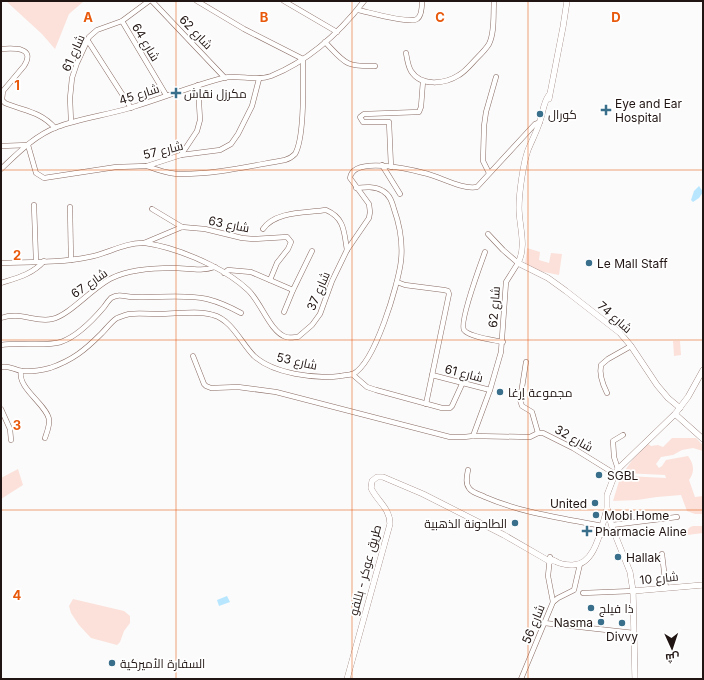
<svg xmlns="http://www.w3.org/2000/svg" width="704" height="680" viewBox="0 0 704 680" font-family="Inter,Cairo,sans-serif">
  <style>
    .green { fill: #fbe1da }
    .water { fill: #b8e6ff }
    .lines { fill: none; stroke-linecap: round; stroke-linejoin: round }
    .minor-casing { stroke: #896b63; stroke-width: 5.5 }
    .tertiary-casing { stroke: #896b63; stroke-width: 6 }
    .minor { stroke: #fff; stroke-width: 4.5 }
    .tertiary { stroke: #fff; stroke-width: 5.5 }
    .grid { fill: none; stroke: #e8590c; stroke-width: 1; stroke-opacity: 0.55 }
    .poi-dot { fill: #396f8a; stroke: #fff; stroke-width: 1.5 }
    .labels { text-anchor: middle; dominant-baseline: central; stroke-width: 3.5; stroke-linejoin: round; paint-order: stroke }
    .street-label { font-size: 12px; fill: #201512; stroke: #fff }
    .poi-label { font-size: 12px; fill: #201512; stroke: #fff; text-anchor: start }
    .grid-label { font-size: 13px; text-anchor: middle; font-weight: bold; fill: #e8590c; stroke: #fff; stroke-width: 3.5; stroke-linejoin: round; paint-order: stroke }
  </style>
  <rect width="100%" height="100%" fill="#fbfbfb"/>
  <g class="green">
    <path d="M6 1H84L69 14 55 49 42 34Z"/>
    <path d="M527 248 540 252 539 260 549 263 551 253 562 254 559 275 539 271 525 265Z"/>
    <path d="M673 341H680L681 355 674 356Z"/>
    <path d="M672 438H696L703 445V451L693 448 682 450 673 455 661 457 656 464 659 468 662 466 666 460 688 456C694 464 695 472 689 480L695 497 703 496V514H695L687 511 681 495 657 497 637 500 613 501 620 478 626 476 666 478 665 475 623 473 633 459 648 444 651 446 658 445 663 447Z"/>
    <path d="M18 469 23 485 1 499V478Z"/>
    <path d="M693 526H703V533L687 535C687 529 689 527 693 526Z"/>
    <path d="M73 599 124 611 130 616V623L124 631 120 642 117 645 91 638 79 625 71 613 69 606Z"/>
  </g>
  <g class="water">
    <path d="M699 186 703 192 699 198 693 202 691 200 694 191Z"/>
    <path d="M227 596 230 602 219 606 217 600Z"/>
  </g>
  <g class="lines">
    <g class="minor-casing">
      <g id="minor">
        <path d="M152 1 225 78"/>
        <path d="M284 1 337 32"/>
        <path d="M358 10C368 12 409 24 417 19 422 16 422 6 422 1"/>
        <path d="M122 21 166 95"/>
        <path d="M88 41 131 108"/>
        <path d="M325 42C345 63 345 67 375 66"/>
        <path d="M1 49C14 48 36 47 24 66L3 91 2 100 5 103C24 111 40 111 55 128"/>
        <path d="M406 53C407 59 408 66 411 71 421 87 445 84 459 75 466 71 471 64 477 58 481 54 486 49 489 44 495 32 493 14 494 1"/>
        <path d="M71 122 70 98 72 78 77 63 89 37 97 30 122 21 149 1"/>
        <path d="M1 146 28 145 36 173 44 178 116 167 147 166 181 155 220 150 231 144 238 134 252 106 259 79"/>
        <path d="M181 155 197 131 200 120 198 85"/>
        <path d="M382 165 400 194"/>
        <path d="M147 166C157 170 167 173 177 174 213 175 250 166 285 160 289 159 292 157 295 154 305 137 303 80 303 59L244 29 197 1"/>
        <path d="M391 167 389 122H363L360 117 364 114 419 112 421 107 423 81"/>
        <path d="M1 169C18 153 34 136 57 127 81 118 108 115 133 107 163 98 192 86 223 78 238 74 255 82 271 76 308 61 340 32 364 1"/>
        <path d="M489 173 483 161 484 126 486 112 496 77"/>
        <path d="M34 205 36 261"/>
        <path d="M70 207 71 260"/>
        <path d="M152 209 182 227"/>
        <path d="M263 229C275 211 306 213 326 210 345 218 344 233 347 250"/>
        <path d="M144 243 182 227 205 229 242 238 253 239 287 237 291 242 288 249 277 263 270 280"/>
        <path d="M485 252C481 263 459 322 464 330 469 337 494 340 503 342"/>
        <path d="M1 263C30 262 60 263 89 257 107 254 125 242 145 243 152 244 161 246 168 248 195 256 228 271 248 290 261 302 270 332 286 337 289 338 295 337 298 337L312 325 320 314 332 281 347 250 369 218 370 212 369 204 350 178C353 156 409 169 424 173 439 176 462 190 477 187L535 124 540 122"/>
        <path d="M224 273 228 270 251 272 293 290"/>
        <path d="M397 282 405 285 444 290 448 291 449 294 426 404"/>
        <path d="M1 283C17 278 33 274 44 261"/>
        <path d="M284 312 293 290 312 251"/>
        <path d="M1 318C21 311 35 323 52 319 69 316 94 286 112 278 130 269 153 268 173 268 188 268 201 272 215 267"/>
        <path d="M1 345C20 342 44 347 61 342 78 336 93 320 104 307 106 304 108 301 111 298 120 293 125 297 134 297 158 298 185 294 207 299 219 302 230 307 241 313"/>
        <path d="M193 356 204 384 206 386 211 388 238 387 276 392 450 437H464L473 436 530 437 538 433H543L573 448 615 474"/>
        <path d="M526 362 520 400 522 406 532 412 538 433"/>
        <path d="M1 367C9 365 14 370 22 371 30 372 42 370 50 368 73 360 85 350 101 334 106 329 111 322 117 318 120 317 125 315 129 314 138 313 150 314 160 314 175 314 198 310 213 315 232 320 241 343 254 356 274 374 315 379 341 376 344 375 349 375 353 374 375 363 398 285 401 261 403 243 400 226 394 209 392 202 390 195 383 191 375 186 365 187 356 188"/>
        <path d="M21 371C17 388 46 404 49 419 50 425 47 432 45 438"/>
        <path d="M352 374 367 387 376 390 442 408H450L452 406 463 382"/>
        <path d="M432 375 490 390"/>
        <path d="M607 393C603 385 599 374 601 365L608 359 631 346"/>
        <path d="M1 409 10 429 11 440"/>
        <path d="M473 436 490 390 501 352 506 282 518 263 503 250 488 234"/>
        <path d="M618 469 614 457 613 441 623 435"/>
        <path d="M468 470C467 476 465 483 469 488 472 493 479 494 485 497 522 513 562 518 602 526"/>
        <path d="M612 525 677 517"/>
        <path d="M662 554 666 588"/>
        <path d="M550 557 548 576 553 602"/>
        <path d="M583 593 633 591"/>
        <path d="M544 623 634 633"/>
        <path d="M521 679 553 602 558 598 574 590 580 564"/>
      </g>
    </g>
    <g class="tertiary-casing">
      <g id="tertiary">
        <path d="M549 95C543 103 543 113 540 121 537 131 532 140 528 150 523 164 519 193 519 208 519 226 527 246 518 263L548 278 566 291 620 333 631 346 657 385 668 398 680 408"/>
        <path d="M549 99 563 27 567 1"/>
        <path d="M675 414 703 439"/>
        <path d="M599 535 607 533H615"/>
        <path d="M553 560C558 563 564 565 571 565 596 567 601 527 607 509"/>
        <path d="M633 591 703 585"/>
        <path d="M347 679 390 524C390 508 377 501 371 488L372 481 377 477H383L423 494 504 535 549 561H555"/>
        <path d="M635 679 633 591 630 572 612 527 607 508V495L615 474 618 469 675 414 688 397 703 370"/>
      </g>
    </g>
    <use href="#minor" class="minor"/>
    <use href="#tertiary" class="tertiary"/>
  </g>
  <path class="grid" d="M176 1V679M352 1V679M528 1V679M1 170H703M1 340H703M1 510H703"/>
  <g class="poi-dot">
    <path d="M174 87h4v4h4v4h-4v4h-4v-4h-4v-4h4z"/>
    <path d="M604 104h4v4h4v4h-4v4h-4v-4h-4v-4h4z"/>
    <circle cx="540" cy="114" r="4"/>
    <circle cx="589" cy="263" r="4"/>
    <circle cx="500" cy="392" r="4"/>
    <circle cx="599" cy="475" r="4"/>
    <circle cx="595" cy="503" r="4"/>
    <circle cx="596" cy="515" r="4"/>
    <circle cx="515" cy="523" r="4"/>
    <path d="M585 525h4v4h4v4h-4v4h-4v-4h-4v-4h4z"/>
    <circle cx="618" cy="557" r="4"/>
    <circle cx="591" cy="608" r="4"/>
    <circle cx="601" cy="622" r="4"/>
    <circle cx="622" cy="623" r="4"/>
    <circle cx="112" cy="663" r="4"/>
  </g>
  <g class="labels">
    <g class="street-label">
      <text transform="translate(196 32) rotate(46)">شارع 62</text>
      <text transform="translate(146 42) rotate(59)">شارع 64</text>
      <text transform="translate(73 53) rotate(-66)">شارع 61</text>
      <text transform="translate(139 94) rotate(-18)">شارع 45</text>
      <text transform="translate(163 150) rotate(-14)">شارع 57</text>
      <text transform="translate(229 224) rotate(11)">شارع 63</text>
      <text transform="translate(89 283) rotate(-35)">شارع 67</text>
      <text transform="translate(318 291) rotate(-67)">شارع 37</text>
      <text transform="translate(494 307) rotate(-86)">شارع 62</text>
      <text transform="translate(615 317) rotate(41)">شارع 74</text>
      <text transform="translate(297 361) rotate(12)">شارع 53</text>
      <text transform="translate(464 373) rotate(14)">شارع 61</text>
      <text transform="translate(574 438) rotate(29)">شارع 32</text>
      <text transform="translate(365 570) rotate(-75)">طريق عوكر - بللفو</text>
      <text transform="translate(659 578) rotate(-6)">شارع 10</text>
      <text transform="translate(533 624) rotate(-68)">شارع 56</text>
    </g>
    <g class="poi-label">
      <text x="184" y="93">مكرزل نقاش</text>
      <text x="615" y="103">Eye and Ear<tspan x="615" dy="14">Hospital</tspan></text>
      <text x="548" y="114">كورال</text>
      <text x="597" y="263">Le Mall Staff</text>
      <text x="508" y="392">مجموعة إرغا</text>
      <text x="607" y="475">SGBL</text>
      <text x="587" y="503" text-anchor="end">United</text>
      <text x="604" y="515">Mobi Home</text>
      <text x="507" y="523" text-anchor="end">الطاحونة الذهبية</text>
      <text x="595" y="531">Pharmacie Aline</text>
      <text x="626" y="557">Hallak</text>
      <text x="599" y="608">ذا فيلج</text>
      <text x="593" y="622" text-anchor="end">Nasma</text>
      <text x="622" y="636" text-anchor="middle">Divvy</text>
      <text x="120" y="663">السفارة الأميركية</text>
    </g>
  </g>
  <g class="grid-label">
    <text x="88" y="22">A</text>
    <text x="264" y="22">B</text>
    <text x="440" y="22">C</text>
    <text x="616" y="22">D</text>
    <text x="17" y="90">1</text>
    <text x="17" y="260">2</text>
    <text x="17" y="430">3</text>
    <text x="17" y="600">4</text>
  </g>
  <rect width="704" height="680" fill="none" stroke="#201512" stroke-width="4"/>
  <g transform="translate(672 648) rotate(177)" stroke="#ffffff" stroke-width="3" paint-order="stroke">
  <path d="M0-3L7 15L0 10L-7 15Z" fill="#201512"/>
  <text y="-6" font-size="11" font-weight="bold" text-anchor="middle" fill="#201512">ش</text>
  </g>
</svg>
